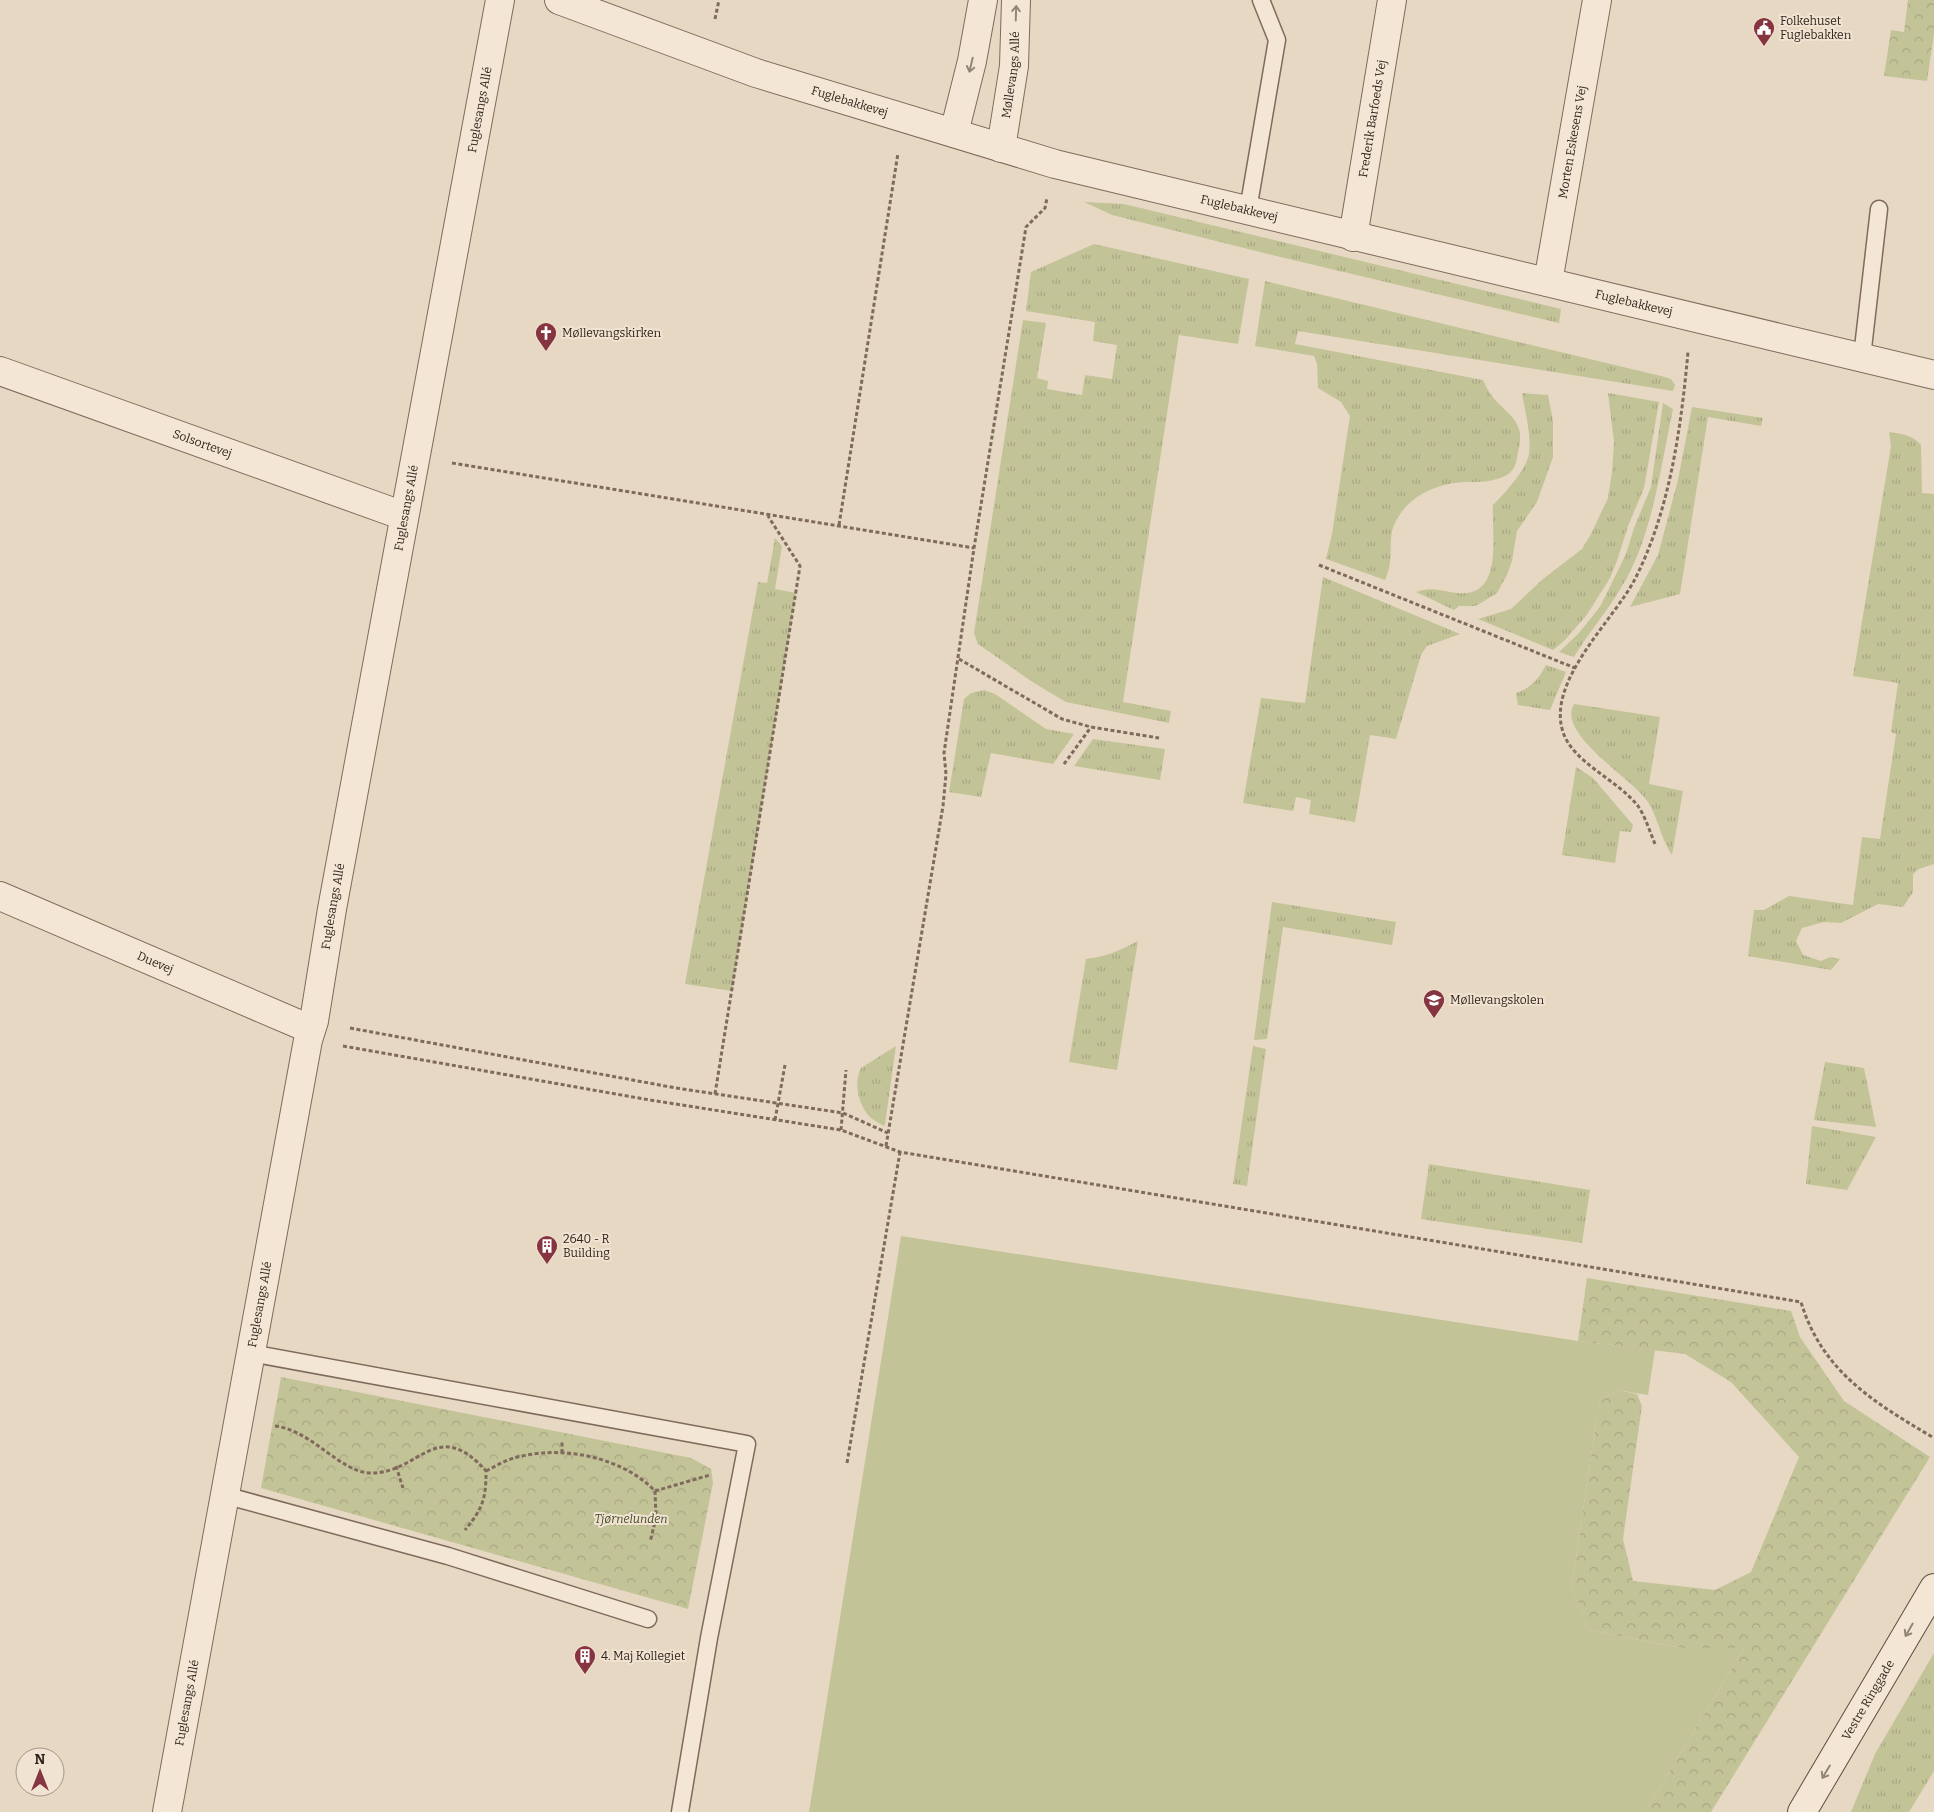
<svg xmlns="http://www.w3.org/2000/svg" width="1934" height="1812" viewBox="0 0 1934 1812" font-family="Bitter,serif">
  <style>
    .grass { fill: url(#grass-tufts) }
    .forest { fill: url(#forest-crowns) }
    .garden { fill: #c3c398 }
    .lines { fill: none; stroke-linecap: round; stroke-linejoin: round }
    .lane-casing { stroke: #7f6a5c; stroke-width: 19 }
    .street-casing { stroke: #7f6a5c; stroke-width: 30 }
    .secondary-casing { stroke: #604c3f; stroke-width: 30 }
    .path { stroke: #7f6a5c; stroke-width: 3; stroke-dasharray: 4 2.5; stroke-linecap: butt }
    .lane { stroke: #f3e6d4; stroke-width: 16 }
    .street { stroke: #f3e6d4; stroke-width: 28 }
    .secondary { stroke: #f3e6d4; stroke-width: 28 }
    .oneway { stroke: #928679 }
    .labels { text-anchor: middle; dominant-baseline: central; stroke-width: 4; stroke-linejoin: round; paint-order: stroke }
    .poi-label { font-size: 12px; fill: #31251e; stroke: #f0e3d1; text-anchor: start }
    .street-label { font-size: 12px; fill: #31251e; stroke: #f0e3d1 }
    .park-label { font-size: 12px; font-style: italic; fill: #464a27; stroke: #f0e3d1 }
  </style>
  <defs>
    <pattern id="grass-tufts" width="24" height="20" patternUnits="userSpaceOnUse" patternTransform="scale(1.25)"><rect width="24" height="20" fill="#c3c398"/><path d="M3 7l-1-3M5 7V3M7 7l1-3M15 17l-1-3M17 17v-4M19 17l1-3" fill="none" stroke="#a8a783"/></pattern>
    <pattern id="forest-crowns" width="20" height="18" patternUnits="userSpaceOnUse" patternTransform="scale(1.25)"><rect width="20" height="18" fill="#c3c398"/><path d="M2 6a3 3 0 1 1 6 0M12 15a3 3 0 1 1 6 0" fill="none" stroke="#a8a783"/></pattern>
  </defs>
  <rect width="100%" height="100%" fill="#e7d8c3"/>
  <g class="grass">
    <path d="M1084 202 1124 204 1561 309 1559 323 1264 253 1112 215Z"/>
    <path d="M1094 244 1249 279 1238 344 1179 335 1123 702 1171 711 1169 723 1066 702 1034 683 978 644 974 633 1023 320 1046 323 1037 378 1048 381 1047 389 1082 395 1085 375 1112 379 1117 345 1093 341 1095 322 1026 311 1031 272Z"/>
    <path d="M1265 281 1665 377 1671 379 1675 385 1673 391 1298 331 1295 344 1483 380C1486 387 1490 394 1495 400 1503 409 1515 416 1519 429 1521 436 1520 445 1518 452 1517 461 1515 470 1507 475 1495 482 1479 482 1466 482 1443 483 1419 491 1404 509 1381 536 1398 552 1385 580L1326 559 1332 534 1350 416 1341 402 1318 388 1317 364 1314 356 1255 346Z"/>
    <path d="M1522 393 1548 395 1553 421V457L1537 502 1517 531 1512 561 1507 575 1497 593 1481 603 1475 606H1459L1454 610 1416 592C1431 586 1442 591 1457 593 1505 598 1491 535 1493 505 1504 494 1523 473 1528 458 1533 441 1525 412 1522 393Z"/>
    <path d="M1608 393 1659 402 1644 488 1628 526 1617 561 1610 578 1586 616 1564 641 1553 650 1478 619 1511 609 1543 579 1582 549 1591 534 1608 498 1612 472 1614 442Z"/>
    <path d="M1663 403 1673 409C1661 465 1652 539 1621 588 1607 612 1588 633 1574 657L1559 652 1578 634 1600 607 1626 554 1634 528 1651 487Z"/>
    <path d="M1692 407 1763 418 1761 426 1708 417 1680 594 1630 607 1658 555 1678 480Z"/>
    <path d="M1889 432C1901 434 1913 435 1921 445L1922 493 1934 494V864L1919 869 1913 874V892L1903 907 1878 904 1841 923 1824 922 1802 928 1796 941 1803 955 1821 961 1830 957 1840 959 1831 970 1748 956 1754 910H1764L1789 896 1853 905 1862 837 1880 839 1896 734 1891 732 1898 683 1853 676 1891 446Z"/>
    <path d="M775 538 782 546 775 589 796 593 732 991 685 984 758 582 767 583Z"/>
    <path d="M1323 577 1460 634 1427 646 1421 655 1396 739 1370 735 1355 822 1309 814 1311 800 1296 797 1293 811 1243 803 1261 698 1305 703Z"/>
    <path d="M1546 665 1566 672 1550 710 1518 705 1516 693C1532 687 1538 680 1546 665Z"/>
    <path d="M984 690 995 694 1046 729 1074 734 1053 764 991 753 981 797 949 792 964 699 971 693Z"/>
    <path d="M1574 704 1660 717 1649 784 1683 791 1672 855C1661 839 1658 818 1648 802 1632 778 1556 734 1574 704Z"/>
    <path d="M1093 739 1165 749 1160 780 1074 766Z"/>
    <path d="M1576 767 1593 778 1633 825 1631 832 1620 831 1615 863 1562 855Z"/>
    <path d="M1272 902 1396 922 1392 945 1283 927 1267 1039 1254 1040Z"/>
    <path d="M1138 941 1117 1070 1069 1062 1086 959C1106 957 1121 950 1138 941Z"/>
    <path d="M896 1046 885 1124 884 1126C879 1123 873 1120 870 1117 859 1106 853 1083 861 1068Z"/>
    <path d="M1253 1046 1266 1049 1247 1186 1233 1184Z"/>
    <path d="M1825 1062 1864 1068 1876 1127 1814 1120Z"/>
    <path d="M1812 1126 1876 1137 1847 1190 1806 1184Z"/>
    <path d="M1429 1164 1590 1190 1582 1243 1421 1219Z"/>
    <path d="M1934 1653V1771L1909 1812H1851L1875 1754Z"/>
  </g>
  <g class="forest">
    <path d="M1908 0H1934V34L1927 81 1884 76 1891 30 1904 32Z"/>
    <path d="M1587 1278 1791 1311 1800 1337 1844 1401 1930 1457 1711 1812H1645L1744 1648H1681L1588 1630 1572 1585 1599 1402 1617 1390 1637 1394 1642 1406 1623 1539 1633 1581 1715 1590 1751 1572 1799 1457 1731 1382 1685 1354 1578 1341Z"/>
    <path d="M281 1377 691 1458 711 1469 713 1483 688 1609 261 1488Z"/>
  </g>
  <path class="garden" d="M901 1236 1578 1341 1655 1350 1648 1395 1617 1390 1599 1402 1572 1585 1588 1630 1681 1648H1744L1645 1812H809Z"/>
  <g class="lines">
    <g class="lane-casing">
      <g id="lane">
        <path d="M1248 210 1277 40 1261 0"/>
        <path d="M1862 357 1879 209"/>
        <path d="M250 1353 747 1444 709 1638 680 1812"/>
        <path d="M224 1495 448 1556 648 1619"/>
      </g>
    </g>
    <g class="street-casing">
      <g id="street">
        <path id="s1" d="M559 0 756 73 1055 164 1934 375"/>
        <path d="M954 133 972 61 983 0"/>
        <path id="s2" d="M1001 148 1014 66 1016 0"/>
        <path id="s3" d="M1353 237 1392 0"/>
        <path id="s4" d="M1548 282 1597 0"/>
        <path id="s5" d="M0 371 404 516"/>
        <path id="s6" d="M0 896 310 1029"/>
        <path id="s7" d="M167 1812 308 1040 314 1021 332 909 500 0"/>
      </g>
    </g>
    <g class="secondary-casing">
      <g id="secondary">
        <path id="s8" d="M1802 1812 1934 1588"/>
      </g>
    </g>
    <g class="path">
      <path d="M715 19 719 0"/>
      <path d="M452 463 974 548"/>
      <path d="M839 525 898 153"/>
      <path d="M1319 565 1575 668"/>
      <path d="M959 659 1062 719 1091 727 1159 738"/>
      <path d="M1064 764 1091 727"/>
      <path d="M1655 844C1650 832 1645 816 1638 806 1618 780 1573 763 1563 732 1546 681 1614 620 1635 579 1670 510 1681 428 1688 352"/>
      <path d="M350 1028 676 1088 843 1113 888 1133"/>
      <path d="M343 1046 650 1100 841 1130 900 1152 1801 1302C1822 1372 1875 1403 1934 1438"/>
      <path d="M715 1094 800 566 768 516"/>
      <path d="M775 1120 785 1065"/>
      <path d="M841 1130 846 1070"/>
      <path d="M886 1146 943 806 946 774 944 753 974 548 1026 227 1045 208 1047 198"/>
      <path d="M275 1426C311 1430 340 1472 370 1473 420 1474 436 1415 486 1471 486 1499 483 1508 465 1530"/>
      <path d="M562 1453V1441"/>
      <path d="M847 1463 900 1152"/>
      <path d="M396 1466 403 1488"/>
      <path d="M486 1471C498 1465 509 1458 522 1456 567 1446 623 1458 655 1491L656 1518 650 1542"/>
      <path d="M655 1491 710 1475"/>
    </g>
    <use href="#lane" class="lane"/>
    <use href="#street" class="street"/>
    <use href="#secondary" class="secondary"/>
  </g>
  <defs><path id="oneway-shaft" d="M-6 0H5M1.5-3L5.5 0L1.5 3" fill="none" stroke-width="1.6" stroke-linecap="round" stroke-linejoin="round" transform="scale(1.25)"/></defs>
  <g class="oneway">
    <use href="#oneway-shaft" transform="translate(1016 13) rotate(-88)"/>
    <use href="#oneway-shaft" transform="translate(971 65) rotate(103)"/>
    <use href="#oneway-shaft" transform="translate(1909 1630) rotate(120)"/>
    <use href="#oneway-shaft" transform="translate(1826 1772) rotate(121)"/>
  </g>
  <defs>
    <g id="civic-pin" transform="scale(1.125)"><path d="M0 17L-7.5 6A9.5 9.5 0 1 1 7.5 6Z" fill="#86343f" stroke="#f0e3d1"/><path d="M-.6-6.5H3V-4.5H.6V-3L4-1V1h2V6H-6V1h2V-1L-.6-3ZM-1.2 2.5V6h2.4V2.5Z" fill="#fff"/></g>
    <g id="church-pin" transform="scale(1.125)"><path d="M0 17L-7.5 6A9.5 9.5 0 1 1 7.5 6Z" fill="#86343f" stroke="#f0e3d1"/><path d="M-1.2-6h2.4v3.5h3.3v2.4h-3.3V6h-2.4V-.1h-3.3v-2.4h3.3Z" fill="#fff"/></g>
    <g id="school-pin" transform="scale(1.125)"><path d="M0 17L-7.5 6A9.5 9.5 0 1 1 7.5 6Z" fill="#86343f" stroke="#f0e3d1"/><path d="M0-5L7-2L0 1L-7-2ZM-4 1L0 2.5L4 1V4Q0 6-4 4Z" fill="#fff"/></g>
    <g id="building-pin" transform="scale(1.125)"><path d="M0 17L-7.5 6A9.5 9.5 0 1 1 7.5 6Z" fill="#86343f" stroke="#f0e3d1"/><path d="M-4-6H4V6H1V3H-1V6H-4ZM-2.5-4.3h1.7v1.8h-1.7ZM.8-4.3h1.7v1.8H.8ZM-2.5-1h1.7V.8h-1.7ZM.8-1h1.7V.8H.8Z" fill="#fff"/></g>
  </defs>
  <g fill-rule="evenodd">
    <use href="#civic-pin" x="1764" y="28"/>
    <use href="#church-pin" x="546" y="333"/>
    <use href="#school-pin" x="1434" y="1000"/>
    <use href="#building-pin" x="547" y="1246"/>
    <use href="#building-pin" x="585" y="1656"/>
  </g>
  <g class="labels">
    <g class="poi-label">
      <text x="1780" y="21">Folkehuset<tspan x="1780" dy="14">Fuglebakken</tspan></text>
      <text x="562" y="333">Møllevangskirken</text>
      <text x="1450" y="1000">Møllevangskolen</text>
      <text x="563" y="1239">2640 - R<tspan x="563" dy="14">Building</tspan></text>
      <text x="601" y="1656">4. Maj Kollegiet</text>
    </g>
    <g class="street-label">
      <text stroke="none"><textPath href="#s2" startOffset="74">Møllevangs Allé</textPath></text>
      <text stroke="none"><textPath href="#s1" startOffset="308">Fuglebakkevej</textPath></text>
      <text stroke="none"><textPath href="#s7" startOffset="1731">Fuglesangs Allé</textPath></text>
      <text stroke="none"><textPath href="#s3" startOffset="120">Frederik Barfoeds Vej</textPath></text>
      <text stroke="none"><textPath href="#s4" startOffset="142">Morten Eskesens Vej</textPath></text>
      <text stroke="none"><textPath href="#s1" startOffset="712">Fuglebakkevej</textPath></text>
      <text stroke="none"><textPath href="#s1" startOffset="1118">Fuglebakkevej</textPath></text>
      <text stroke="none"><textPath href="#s5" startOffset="215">Solsortevej</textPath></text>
      <text stroke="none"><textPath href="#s7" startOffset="1326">Fuglesangs Allé</textPath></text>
      <text stroke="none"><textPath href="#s7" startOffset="921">Fuglesangs Allé</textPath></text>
      <text stroke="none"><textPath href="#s6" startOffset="169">Duevej</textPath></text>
      <text stroke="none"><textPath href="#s7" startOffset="516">Fuglesangs Allé</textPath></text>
      <text stroke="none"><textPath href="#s8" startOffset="130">Vestre Ringgade</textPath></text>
      <text stroke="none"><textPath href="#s7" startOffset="111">Fuglesangs Allé</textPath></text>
    </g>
    <g class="park-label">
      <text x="631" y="1519">Tjørnelunden</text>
    </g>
  </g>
  <g transform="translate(40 1772)"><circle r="24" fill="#f0e3d1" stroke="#a49789"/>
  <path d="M0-4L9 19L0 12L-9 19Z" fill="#86343f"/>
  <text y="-8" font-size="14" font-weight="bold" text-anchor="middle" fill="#31251e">N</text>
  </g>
</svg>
